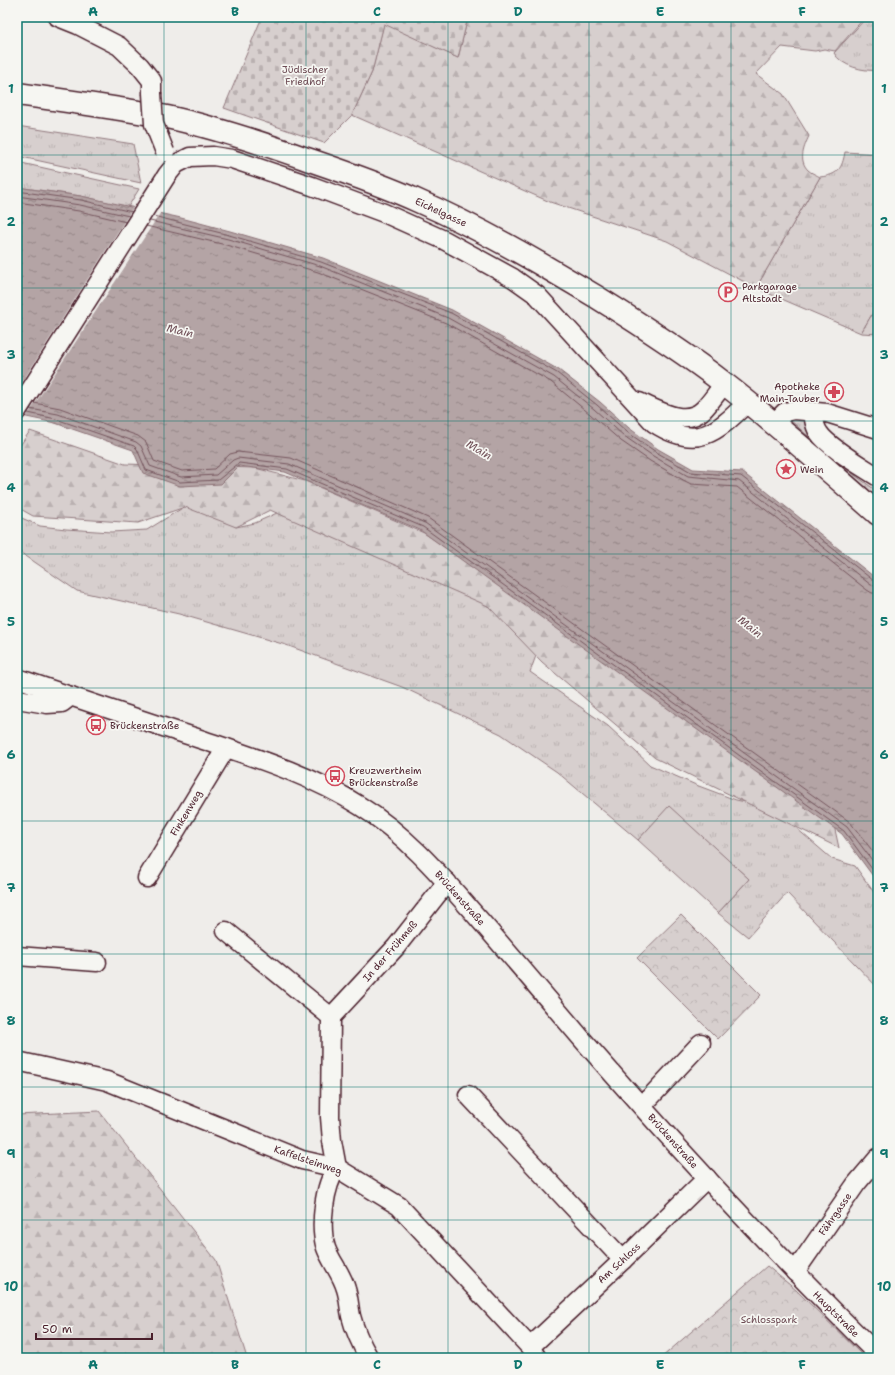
<svg xmlns="http://www.w3.org/2000/svg" width="895" height="1375" viewBox="0 0 895 1375" font-family="'Shantell Sans',sans-serif">
  <style>
    .grass { fill: url(#grass-tufts); stroke: #90777c }
    .forest { fill: url(#forest-firs); stroke: #90777c }
    .cemetery { fill: url(#cemetery-stones); stroke: #90777c }
    .park { fill: url(#park-crowns); stroke: #90777c }
    .garden { fill: #d7cfce; stroke: #90777c }
    .water { fill: url(#water-ripples); stroke: #8a6f74 }
    .pier { fill: #efedea }
    .lines { fill: none; stroke-linecap: round; stroke-linejoin: round }
    .shore { stroke: #74545c; stroke-width: 1 }
    .minor-casing { stroke: #4a1f2b; stroke-width: 21 }
    .major-casing { stroke: #4a1f2b; stroke-width: 25 }
    .minor { stroke: #f6f6f2; stroke-width: 18 }
    .major { stroke: #f6f6f2; stroke-width: 22 }
    .minor-bridge-casing { stroke: #4a1f2b; stroke-width: 21; stroke-linecap: butt }
    .minor-bridge { stroke: #f6f6f2; stroke-width: 18 }
    .grid { fill: none; stroke: #0f766e; stroke-width: 1; stroke-opacity: 0.55 }
    .labels { text-anchor: middle; dominant-baseline: central; stroke-width: 3.5; stroke-linejoin: round; paint-order: stroke }
    .park-label { font-size: 10px; fill: #6d4b54; stroke: #f6f6f2 }
    .street-label { font-size: 10px; fill: #4a1f2b; stroke: #f6f6f2 }
    .poi-label { font-size: 10px; fill: #4a1f2b; stroke: #f6f6f2; text-anchor: start }
    .water-label { font-size: 11px; font-style: italic; fill: #6f4e56; stroke: #f6f6f2 }
    .neatline { fill: none; stroke: #0f766e; stroke-width: 1.5 }
    .grid-label { font-size: 13px; text-anchor: middle; font-weight: bold; fill: #0f766e }
  </style>
  <defs>
    <pattern id="grass-tufts" width="24" height="20" patternUnits="userSpaceOnUse"><rect width="24" height="20" fill="#d7cfce"/><path d="M3 7l-1-3M5 7V3M7 7l1-3M15 17l-1-3M17 17v-4M19 17l1-3" fill="none" stroke="#bab1b1"/></pattern>
    <pattern id="forest-firs" width="22" height="20" patternUnits="userSpaceOnUse"><rect width="22" height="20" fill="#d7cfce"/><path d="M5 1l3.5 6h-7zM16 11l3.5 6h-7z" fill="#bab1b1"/></pattern>
    <pattern id="cemetery-stones" width="16" height="16" patternUnits="userSpaceOnUse"><rect width="16" height="16" fill="#d7cfce"/><path d="M2 7V4a2 2 0 0 1 4 0v3zM10 15v-3a2 2 0 0 1 4 0v3z" fill="#bab1b1"/></pattern>
    <pattern id="park-crowns" width="20" height="18" patternUnits="userSpaceOnUse"><rect width="20" height="18" fill="#d7cfce"/><path d="M2 6a3 3 0 1 1 6 0M12 15a3 3 0 1 1 6 0" fill="none" stroke="#bab1b1"/></pattern>
    <pattern id="water-ripples" width="26" height="14" patternUnits="userSpaceOnUse"><rect width="26" height="14" fill="#b4a4a5"/><path d="M2 4q2-2 4 0t4 0M15 11q2-2 4 0t4 0" fill="none" stroke="#948587"/></pattern>
  </defs>
  <rect width="100%" height="100%" fill="#efedea"/>
  <filter id="ink" filterUnits="userSpaceOnUse"><feTurbulence type="fractalNoise" baseFrequency=".025" numOctaves="2"/><feDisplacementMap in="SourceGraphic" scale="8" xChannelSelector="R" yChannelSelector="G"/><feConvolveMatrix kernelMatrix="1 2 1 2 8 2 1 2 1" color-interpolation-filters="sRGB"/></filter>
  <g filter="url(#ink)">
    <g class="grass">
      <path d="M867 17H878V70C864 72 841 66 834 53Z"/>
      <path d="M17 126 133 144 141 183 17 156Z"/>
      <path d="M845 152 878 154V304L861 333 756 288 820 177C838 175 842 169 845 152Z"/>
      <path d="M17 162 139 189 128 207 81 196 17 187Z"/>
      <path d="M789 419H804L815 436 854 469 852 473 878 492V499Z"/>
      <path d="M192 502 220 514 236 527 255 523 288 508 339 517 521 626 537 653 530 672 608 726 650 765 696 785 736 800 760 805 788 821 832 859 855 866 878 898V988L787 893 748 937 718 913 749 879 669 807 638 840 557 772 501 734 402 687 286 645 179 614 77 591 17 550V516L40 526 66 529 111 532 147 530Z"/>
    </g>
    <g class="forest">
      <path d="M468 17H865L835 51 824 49 815 51 782 47 756 74 783 94 809 136C804 147 798 160 808 170 811 173 817 175 820 177L756 288 667 241 550 202 352 115 372 72 384 23 458 58Z"/>
      <path d="M878 304V334L861 333Z"/>
      <path d="M30 431 125 464 255 468 305 481 424 533 740 747 832 816 839 848 655 758 542 662 488 606 270 510 236 527 185 507 138 523 33 516 17 507V450Z"/>
      <path d="M99 1111 216 1260 247 1358H17V1115Z"/>
    </g>
    <path class="cemetery" d="M262 17H468L458 58 384 24 372 72 352 115 324 143 224 108Z"/>
    <g class="park">
      <path d="M681 915 761 995 718 1039 637 958Z"/>
      <path d="M767 1266 796 1290 865 1358H661Z"/>
    </g>
    <path class="garden" d="M669 806 749 879 718 913 638 840Z"/>
    <path class="water" d="M17 187 81 196 181 218 230 231 323 258 452 310 559 370 600 402 629 428 658 449 693 469 742 472 878 580V883L842 834 420 530 285 472 239 466 221 484 180 486 143 473 133 450 55 423 17 415Z"/>
    <path class="pier" d="M134 206 161 212 25 419 17 417V390Z"/>
    <g class="lines">
      <g class="shore">
        <path d="M17 191 81 200 132 212"/>
        <path d="M17 196 80 205 129 216"/>
        <path d="M17 202 79 211 126 222"/>
        <path d="M153 216 229 235 321 262 451 313 557 373 597 405 627 432 656 452 691 472 741 476 874 581 878 582"/>
        <path d="M150 221 228 239 320 266 448 318 554 377 594 409 624 436 653 456 688 476 739 481 871 585 878 587"/>
        <path d="M146 226 226 245 318 272 446 323 551 382 590 414 621 441 650 461 685 481 691 484 737 487 867 590 872 593H878"/>
        <path d="M34 403 60 408 138 436 146 442 154 461 182 471 214 469 230 454 238 452 291 458 428 518 850 822 878 858"/>
        <path d="M30 409 58 414 136 442 141 446 150 466 181 477 216 475 233 460 238 458 289 464 425 523 847 827 878 868"/>
        <path d="M28 413 56 419 134 446 137 449 146 470 180 482 218 480 239 463 287 469 423 527 844 831 878 877"/>
      </g>
      <g class="minor-casing">
        <g id="minor">
          <path d="M58 17 78 25 119 46 140 66 152 81V93"/>
          <path d="M639 402C658 410 685 427 703 410 711 402 717 392 725 383"/>
          <path d="M17 411 167 175 176 164 190 157 213 156 232 159 312 186 384 213 444 240 513 278 537 295 654 423C697 451 716 433 748 402"/>
          <path d="M813 412C814 419 814 426 819 433 828 447 863 467 878 477"/>
          <path d="M774 423 785 412 794 410 827 413 878 429"/>
          <path d="M17 678C76 698 135 718 194 737 250 756 310 774 360 806 407 835 442 877 478 918 513 958 547 998 581 1038 676 1147 775 1254 878 1355"/>
          <path d="M17 699 47 704 62 703 71 696"/>
          <path d="M147 878 226 748"/>
          <path d="M226 931 331 1017"/>
          <path d="M17 956 97 962"/>
          <path d="M17 1061 107 1081 302 1160 337 1168 399 1206 530 1347 537 1358"/>
          <path d="M468 1095 623 1260"/>
          <path d="M642 1106 701 1043"/>
          <path d="M337 1168 332 1141 330 1117 331 1017 396 947 447 882"/>
          <path d="M337 1168C324 1185 319 1227 326 1248 331 1262 342 1274 346 1289 349 1298 349 1307 351 1316 355 1332 361 1344 369 1358"/>
          <path d="M795 1272 856 1184 878 1158"/>
          <path d="M530 1347 623 1260 707 1178"/>
        </g>
      </g>
      <g class="major-casing">
        <path id="major" d="M17 94C67 101 118 108 167 117 213 127 259 142 304 158 342 171 381 184 418 201 480 228 538 262 595 296 640 324 684 352 725 384 778 425 828 470 878 514"/>
      </g>
      <use href="#minor" class="minor"/>
      <use href="#major" class="major"/>
      <g class="minor-bridge-casing">
        <path id="minor-bridge" d="M152 93 154 124 165 152"/>
      </g>
      <use href="#minor-bridge" class="minor-bridge"/>
    </g>
  </g>
  <path class="grid" d="M164 17V1358M306 17V1358M448 17V1358M589 17V1358M731 17V1358M17 155H878M17 288H878M17 421H878M17 554H878M17 688H878M17 821H878M17 954H878M17 1087H878M17 1220H878"/>
  <defs>
    <g id="parking-ring" transform="scale(1)"><circle r="9.5" fill="#f6f6f2" stroke="#d1495b" stroke-width="1.5"/><path d="M-3.5-5.5H1a3.5 3.5 0 0 1 0 7H-1V5.5H-3.5ZM-1-3.4V-.6H.8a1.4 1.4 0 0 0 0-2.8Z" fill="#d1495b"/></g>
    <g id="pharmacy-ring" transform="scale(1)"><circle r="9.5" fill="#f6f6f2" stroke="#d1495b" stroke-width="1.5"/><path d="M-2-6h4v4h4v4h-4v4h-4v-4h-4v-4h4Z" fill="#d1495b"/></g>
    <g id="sight-ring" transform="scale(1)"><circle r="9.5" fill="#f6f6f2" stroke="#d1495b" stroke-width="1.5"/><path d="M0-6L1.8-2.2L6-1.7L2.9 1.2L3.7 5.4L0 3.3L-3.7 5.4L-2.9 1.2L-6-1.7L-1.8-2.2Z" fill="#d1495b"/></g>
    <g id="bus-ring" transform="scale(1)"><circle r="9.5" fill="#f6f6f2" stroke="#d1495b" stroke-width="1.5"/><path d="M-5-6H5V4H4V6H2V4H-2V6H-4V4H-5ZM-3.5-4V0h7V-4ZM-3.5 1.2v1.5H-2V1.2ZM2 1.2v1.5H3.5V1.2Z" fill="#d1495b"/></g>
  </defs>
  <g fill-rule="evenodd">
    <use href="#parking-ring" x="728" y="292"/>
    <use href="#pharmacy-ring" x="834" y="392"/>
    <use href="#sight-ring" x="786" y="469"/>
    <use href="#bus-ring" x="96" y="725"/>
    <use href="#bus-ring" x="335" y="776"/>
  </g>
  <g class="labels">
    <g class="park-label">
      <text x="305" y="69">Jüdischer<tspan x="305" dy="12">Friedhof</tspan></text>
      <text x="769" y="1319">Schlosspark</text>
    </g>
    <g class="street-label">
      <text transform="translate(441 212) rotate(25)">Eichelgasse</text>
      <text transform="translate(186 813) rotate(-59)">Finkenweg</text>
      <text transform="translate(460 898) rotate(48)">Brückenstraße</text>
      <text transform="translate(390 951) rotate(-49)">In der Frühmeß</text>
      <text transform="translate(673 1141) rotate(48)">Brückenstraße</text>
      <text transform="translate(308 1160) rotate(19)">Kaffelsteinweg</text>
      <text transform="translate(835 1214) rotate(-55)">Fährgasse</text>
      <text transform="translate(619 1263) rotate(-43)">Am Schloss</text>
      <text transform="translate(836 1314) rotate(45)">Hauptstraße</text>
    </g>
    <g class="poi-label">
      <text x="742" y="286">Parkgarage<tspan x="742" dy="12">Altstadt</tspan></text>
      <text x="820" y="386" text-anchor="end">Apotheke<tspan x="820" dy="12">Main-Tauber</tspan></text>
      <text x="800" y="469">Wein</text>
      <text x="110" y="725">Brückenstraße</text>
      <text x="349" y="770">Kreuzwertheim<tspan x="349" dy="12">Brückenstraße</tspan></text>
    </g>
    <g class="water-label">
      <text transform="translate(180 331) rotate(13)">Main</text>
      <text transform="translate(479 450) rotate(31)">Main</text>
      <text transform="translate(750 627) rotate(39)">Main</text>
    </g>
  </g>
  <rect width="895" height="1375" fill="none" stroke="#f6f6f2" stroke-width="44"/>
  <path d="M36 1333v6h116v-6" fill="none" stroke="#4a1f2b" stroke-width="2"/>
  <text x="42" y="1333" font-size="12" fill="#4a1f2b" stroke="#f6f6f2" stroke-width="3" paint-order="stroke">50 m</text>
  <rect x="22" y="22" width="851" height="1331" class="neatline"/>
  <g class="grid-label">
    <text x="93" y="16">A</text>
    <text x="235" y="16">B</text>
    <text x="377" y="16">C</text>
    <text x="518" y="16">D</text>
    <text x="660" y="16">E</text>
    <text x="802" y="16">F</text>
    <text x="11" y="93">1</text>
    <text x="884" y="93">1</text>
    <text x="11" y="226">2</text>
    <text x="884" y="226">2</text>
    <text x="11" y="359">3</text>
    <text x="884" y="359">3</text>
    <text x="11" y="492">4</text>
    <text x="884" y="492">4</text>
    <text x="11" y="626">5</text>
    <text x="884" y="626">5</text>
    <text x="11" y="759">6</text>
    <text x="884" y="759">6</text>
    <text x="11" y="892">7</text>
    <text x="884" y="892">7</text>
    <text x="11" y="1025">8</text>
    <text x="884" y="1025">8</text>
    <text x="11" y="1158">9</text>
    <text x="884" y="1158">9</text>
    <text x="11" y="1291">10</text>
    <text x="884" y="1291">10</text>
    <text x="93" y="1369">A</text>
    <text x="235" y="1369">B</text>
    <text x="377" y="1369">C</text>
    <text x="518" y="1369">D</text>
    <text x="660" y="1369">E</text>
    <text x="802" y="1369">F</text>
  </g>
</svg>
